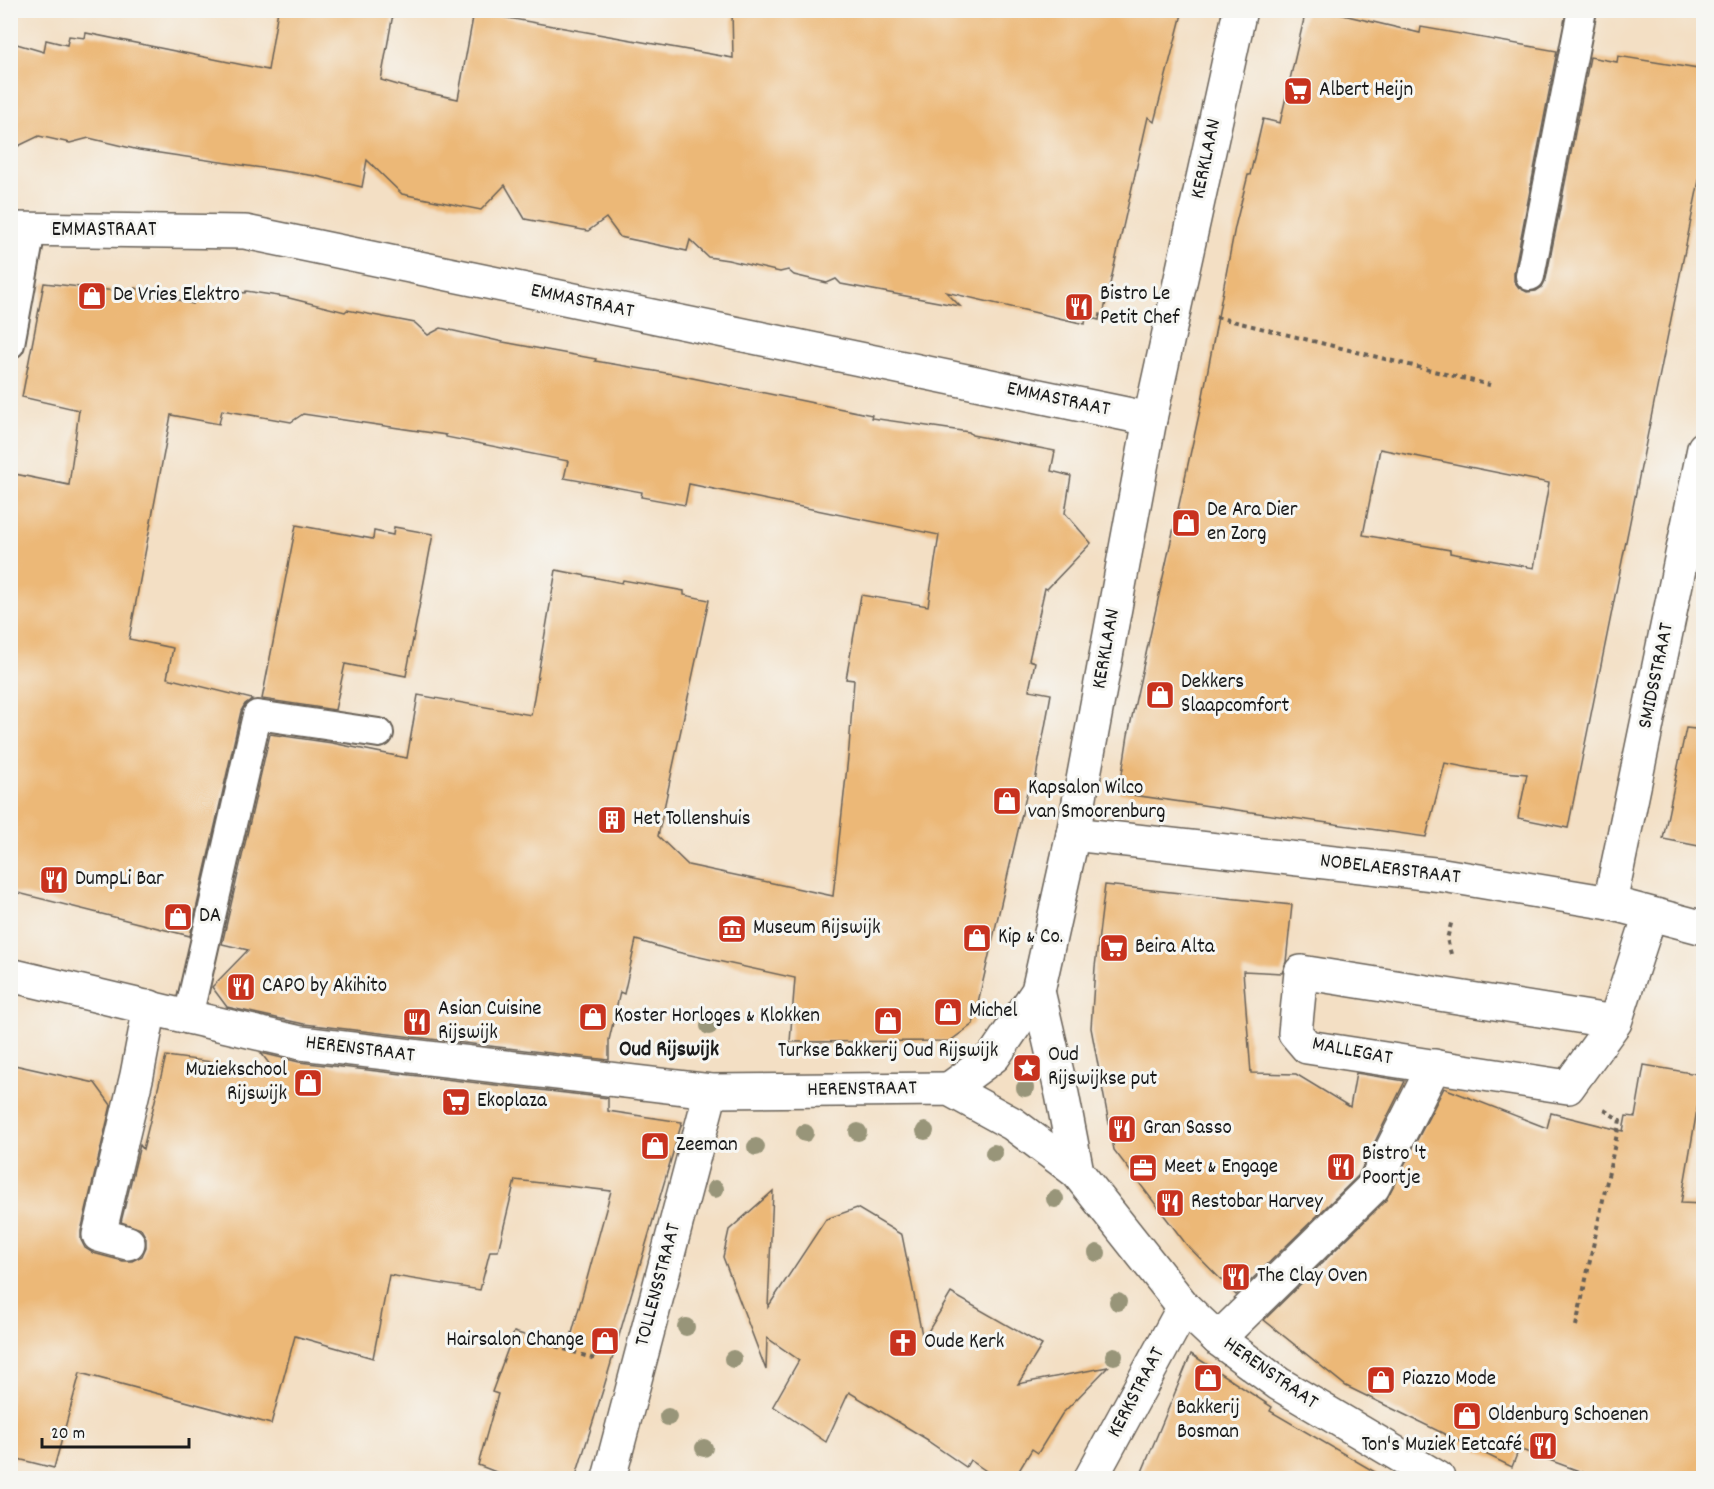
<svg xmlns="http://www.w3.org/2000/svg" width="1714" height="1489" viewBox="0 0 1714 1489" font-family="Dekko,sans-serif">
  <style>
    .building { fill: #ecb877; fill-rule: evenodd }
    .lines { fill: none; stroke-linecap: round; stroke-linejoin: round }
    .service-casing { stroke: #676057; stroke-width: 32 }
    .pedestrian-casing { stroke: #676057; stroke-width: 36 }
    .minor-casing { stroke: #676057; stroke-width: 36 }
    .path { stroke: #676057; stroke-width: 4; stroke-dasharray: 4.5 4.5; stroke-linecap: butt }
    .service { stroke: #fff; stroke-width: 28 }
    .pedestrian { stroke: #fff; stroke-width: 33 }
    .minor { stroke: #fff; stroke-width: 33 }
    .tree { fill: #989579 }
    .labels { text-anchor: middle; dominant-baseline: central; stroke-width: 6; stroke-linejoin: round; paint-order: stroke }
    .poi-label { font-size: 21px; fill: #1c1c1c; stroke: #f6f6f2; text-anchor: start }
    .street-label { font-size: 21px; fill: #1c1c1c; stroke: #f6f6f2 }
    .neighbourhood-label { font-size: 22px; font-weight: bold; fill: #1c1c1c; stroke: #f6f6f2 }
  </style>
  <rect width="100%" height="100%" fill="#f6f6f2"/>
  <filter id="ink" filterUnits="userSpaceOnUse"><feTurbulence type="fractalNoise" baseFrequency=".0167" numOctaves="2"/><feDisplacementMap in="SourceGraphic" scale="12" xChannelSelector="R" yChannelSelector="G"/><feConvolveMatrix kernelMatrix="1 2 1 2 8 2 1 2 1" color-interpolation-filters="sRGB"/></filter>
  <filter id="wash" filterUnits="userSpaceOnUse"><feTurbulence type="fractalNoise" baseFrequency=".008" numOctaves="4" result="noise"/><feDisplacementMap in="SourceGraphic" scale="24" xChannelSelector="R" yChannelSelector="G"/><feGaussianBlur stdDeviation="1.35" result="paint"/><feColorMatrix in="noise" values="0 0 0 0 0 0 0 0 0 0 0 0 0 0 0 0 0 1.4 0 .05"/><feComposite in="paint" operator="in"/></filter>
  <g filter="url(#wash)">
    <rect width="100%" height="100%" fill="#f3dfc4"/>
    <g id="blocks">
      <g class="building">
        <path d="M278 10H372L393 14 381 80 415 90 458 99 474 12 733 58 732 10H1183L1154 122 1148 117 1103 315 1100 314 1099 320 1086 317 1085 324 946 292 960 306 841 284 836 279 827 283 794 275 788 270 780 272 728 260 708 257 690 240 687 251 620 237 606 218 588 231 525 219 505 185 481 210 402 194 367 160 362 187 316 176 139 150 89 138 70 143 39 136 10 150V42L44 52 46 40 67 45 69 36 85 38 86 33 268 70Z"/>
        <path d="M1306 10H1322L1420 33 1421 27 1557 51 1514 273V281L1519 288 1527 292 1536 291 1542 287 1546 279 1590 57 1617 62 1618 56 1704 70V156L1568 828 1518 818 1527 774 1480 770 1445 763 1426 837 1119 793 1128 735 1202 401 1235 227 1248 175H1250L1263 119 1280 123ZM1380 449 1549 483 1534 568 1450 553V550L1363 535Z"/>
        <path d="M44 283 134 293 135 288 193 304 194 298 203 300 206 287 245 293 246 291 285 297 345 312 347 310 415 323 428 335 441 328 503 342 596 359 595 361 678 375 823 405 872 415 871 418 969 432 972 435 1055 451 1051 471 1071 476 1065 513 1091 543 1047 589 1045 588 1029 660 1035 662 1029 690 1051 694 1033 793 1027 792 973 1024 950 1041 790 1042 795 978 677 952 636 940 624 994 620 992 609 1040V1060L304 1024 227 1007 212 987 248 950 222 944 270 734 332 743 407 758 418 695 531 715 556 570 622 583 623 580 684 591V595L709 600 658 836 688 865 833 896 849 748 854 680 846 679 861 595 928 606 939 535 689 484 685 505 641 497 642 492 564 478 568 461 446 437V435L303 414 291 422 222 410 219 424 171 415 129 639 173 648 167 678 252 699 245 704 241 711 190 936 10 891V473L69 485 79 410 22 397Z"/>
        <path d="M296 525 373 539 374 531 393 535 394 527 433 534 406 676 345 664 335 710 262 699Z"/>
        <path d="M1686 728 1704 730V847L1663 839Z"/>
        <path d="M1105 885 1292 905 1286 962 1282 973 1243 971 1251 1073 1296 1074 1350 1107 1356 1073 1405 1081 1358 1176 1236 1295 1186 1244 1114 1150 1091 1028 1095 967Z"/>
        <path d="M261 1053 299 1062 608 1098V1111L682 1122 603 1390 575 1479H514L478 1465 498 1394 492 1392 514 1332 568 1348 611 1191 515 1180 498 1251H490L480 1290 389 1275 373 1358 295 1336 271 1424 80 1373 54 1468 10 1457V1064L95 1083 111 1105 81 1231V1240L85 1248 93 1253 123 1261H132L142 1256 146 1247V1238L141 1229 121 1222 140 1145 143 1149 166 1056 274 1070Z"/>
        <path d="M1644 1065 1703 1075 1681 1203 1704 1204V1479H1601L1519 1449 1512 1467 1346 1386 1264 1320 1386 1200 1444 1088 1547 1128 1551 1113 1623 1131 1626 1116 1635 1117Z"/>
        <path d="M773 1191 768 1307 826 1219 857 1208 902 1235 923 1340 951 1293 1042 1345 1018 1384 1108 1367 1062 1414 1038 1453 1032 1449 1014 1479H998L970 1460 966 1467 928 1441V1440L849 1392 826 1442 773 1406 799 1360 767 1338 766 1370 723 1257 729 1230Z"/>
        <path d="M1191 1354 1272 1407 1270 1411 1387 1479H1139Z"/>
      </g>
    </g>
  </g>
  <g filter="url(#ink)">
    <use href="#blocks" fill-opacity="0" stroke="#676057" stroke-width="1.5"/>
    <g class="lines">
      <g class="service-casing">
        <g id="service">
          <path d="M1530 276 1582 10"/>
          <path d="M10 344 31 230"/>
          <path d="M188 1017 257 715 379 733"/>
        </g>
      </g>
      <g class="pedestrian-casing">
        <g id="pedestrian">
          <path d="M1038 991 1062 1094 1077 1172"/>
          <path d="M188 1017 301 1043 711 1091 949 1089 1013 1124 1077 1172 1184 1307 1218 1339 1279 1384 1438 1478"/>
          <path d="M949 1089 994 1056 1038 991 1073 834"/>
          <path d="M128 1243 99 1235 137 1075 150 1007"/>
          <path d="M1218 1339 1373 1187 1434 1066"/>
          <path d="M609 1478 711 1091"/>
          <path d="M1091 1478 1184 1307"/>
        </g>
      </g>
      <g class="minor-casing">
        <g id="minor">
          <path d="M1240 10 1150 419 1073 834 1443 875 1610 903 1704 928"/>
          <path d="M10 229 245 232 1150 419"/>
          <path d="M1610 903 1704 448"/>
          <path d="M10 975 188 1017"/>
          <path d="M1615 1022 1568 1087 1307 1047 1295 1033 1301 972 1615 1022 1650 915"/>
        </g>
      </g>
      <g class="path">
        <path d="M1216 317 1490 385"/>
        <path d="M1451 954 1447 939 1452 920"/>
        <path d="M1576 1326 1620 1120 1604 1110"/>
        <path d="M530 1338 595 1359"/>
      </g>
      <use href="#service" class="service"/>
      <use href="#pedestrian" class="pedestrian"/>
      <use href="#minor" class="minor"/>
    </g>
    <g class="tree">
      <circle cx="709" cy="1026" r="9"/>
      <circle cx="1025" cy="1088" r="9"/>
      <circle cx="925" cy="1131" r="9"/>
      <circle cx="858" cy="1132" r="9"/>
      <circle cx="805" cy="1133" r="9"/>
      <circle cx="756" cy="1147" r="9"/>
      <circle cx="994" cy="1153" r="9"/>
      <circle cx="715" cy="1189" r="9"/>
      <circle cx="1055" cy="1199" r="9"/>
      <circle cx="1097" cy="1253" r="9"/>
      <circle cx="1118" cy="1302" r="9"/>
      <circle cx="686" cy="1327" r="9"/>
      <circle cx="1114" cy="1356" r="9"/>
      <circle cx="733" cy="1359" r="9"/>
      <circle cx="668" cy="1417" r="9"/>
      <circle cx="704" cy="1448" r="9"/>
    </g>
  </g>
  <defs>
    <g id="supermarket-square" transform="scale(1.5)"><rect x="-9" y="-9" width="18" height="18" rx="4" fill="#c8321e" stroke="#f6f6f2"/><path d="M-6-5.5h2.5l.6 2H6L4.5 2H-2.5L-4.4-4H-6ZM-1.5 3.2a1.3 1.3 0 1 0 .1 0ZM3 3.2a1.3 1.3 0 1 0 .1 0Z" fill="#fff"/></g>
    <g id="shop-square" transform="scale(1.5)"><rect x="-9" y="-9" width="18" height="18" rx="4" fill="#c8321e" stroke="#f6f6f2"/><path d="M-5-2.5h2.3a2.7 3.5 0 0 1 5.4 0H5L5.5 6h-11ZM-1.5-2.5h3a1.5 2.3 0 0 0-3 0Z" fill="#fff"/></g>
    <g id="restaurant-square" transform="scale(1.5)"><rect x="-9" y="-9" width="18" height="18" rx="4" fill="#c8321e" stroke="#f6f6f2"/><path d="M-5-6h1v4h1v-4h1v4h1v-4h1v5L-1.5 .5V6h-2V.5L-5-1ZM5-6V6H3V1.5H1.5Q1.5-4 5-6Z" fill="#fff"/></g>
    <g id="building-square" transform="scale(1.5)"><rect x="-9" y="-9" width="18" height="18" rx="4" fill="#c8321e" stroke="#f6f6f2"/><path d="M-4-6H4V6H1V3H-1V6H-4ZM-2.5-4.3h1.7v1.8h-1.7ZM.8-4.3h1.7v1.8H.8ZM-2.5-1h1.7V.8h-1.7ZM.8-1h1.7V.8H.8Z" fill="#fff"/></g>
    <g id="museum-square" transform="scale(1.5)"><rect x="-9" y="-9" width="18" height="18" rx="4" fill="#c8321e" stroke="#f6f6f2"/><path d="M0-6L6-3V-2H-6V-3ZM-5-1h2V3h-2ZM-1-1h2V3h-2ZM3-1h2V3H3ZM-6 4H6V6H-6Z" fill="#fff"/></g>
    <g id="sight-square" transform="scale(1.5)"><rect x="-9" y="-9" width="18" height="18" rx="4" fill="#c8321e" stroke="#f6f6f2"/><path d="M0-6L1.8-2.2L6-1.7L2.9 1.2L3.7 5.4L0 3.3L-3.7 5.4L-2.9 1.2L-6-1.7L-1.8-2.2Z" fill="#fff"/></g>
    <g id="office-square" transform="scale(1.5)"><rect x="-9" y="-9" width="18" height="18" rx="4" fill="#c8321e" stroke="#f6f6f2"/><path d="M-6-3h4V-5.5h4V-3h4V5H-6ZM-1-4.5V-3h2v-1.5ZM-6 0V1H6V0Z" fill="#fff"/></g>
    <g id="church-square" transform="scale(1.5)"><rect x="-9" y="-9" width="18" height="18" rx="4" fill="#c8321e" stroke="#f6f6f2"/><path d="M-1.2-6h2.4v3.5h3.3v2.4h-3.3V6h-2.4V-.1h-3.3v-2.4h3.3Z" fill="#fff"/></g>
  </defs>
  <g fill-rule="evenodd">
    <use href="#supermarket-square" x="1298" y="91"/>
    <use href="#shop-square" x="92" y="296"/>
    <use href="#restaurant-square" x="1079" y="307"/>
    <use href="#shop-square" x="1186" y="523"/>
    <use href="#shop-square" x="1160" y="695"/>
    <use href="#shop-square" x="1007" y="801"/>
    <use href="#building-square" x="612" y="820"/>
    <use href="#restaurant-square" x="54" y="880"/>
    <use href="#shop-square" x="178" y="917"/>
    <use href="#museum-square" x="732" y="929"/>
    <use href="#shop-square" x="977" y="938"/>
    <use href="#supermarket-square" x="1114" y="948"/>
    <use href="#restaurant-square" x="241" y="987"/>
    <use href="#shop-square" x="948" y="1012"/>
    <use href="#shop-square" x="593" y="1017"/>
    <use href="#shop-square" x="888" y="1021"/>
    <use href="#restaurant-square" x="417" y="1022"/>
    <use href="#sight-square" x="1027" y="1068"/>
    <use href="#shop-square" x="308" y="1083"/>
    <use href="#supermarket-square" x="456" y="1102"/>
    <use href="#restaurant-square" x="1122" y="1129"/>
    <use href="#shop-square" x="655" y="1146"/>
    <use href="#restaurant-square" x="1341" y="1167"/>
    <use href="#office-square" x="1143" y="1168"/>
    <use href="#restaurant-square" x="1170" y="1203"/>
    <use href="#restaurant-square" x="1236" y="1277"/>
    <use href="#shop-square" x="605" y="1341"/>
    <use href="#church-square" x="903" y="1343"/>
    <use href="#shop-square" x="1208" y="1378"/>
    <use href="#shop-square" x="1381" y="1380"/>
    <use href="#shop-square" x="1467" y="1416"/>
    <use href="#restaurant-square" x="1543" y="1446"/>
  </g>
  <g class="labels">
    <g class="poi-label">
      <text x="1319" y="91">Albert Heijn</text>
      <text x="1100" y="295">Bistro Le<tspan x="1100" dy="24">Petit Chef</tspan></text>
      <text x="113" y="296">De Vries Elektro</text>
      <text x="1207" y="511">De Ara Dier<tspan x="1207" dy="24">en Zorg</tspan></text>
      <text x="1181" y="683">Dekkers<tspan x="1181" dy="24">Slaapcomfort</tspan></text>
      <text x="1028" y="789">Kapsalon Wilco<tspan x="1028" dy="24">van Smoorenburg</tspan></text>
      <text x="633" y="820">Het Tollenshuis</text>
      <text x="75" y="880">DumpLi Bar</text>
      <text x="199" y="917">DA</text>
      <text x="753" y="929">Museum Rijswijk</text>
      <text x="998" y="938">Kip &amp; Co.</text>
      <text x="1135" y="948">Beira Alta</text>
      <text x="262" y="987">CAPO by Akihito</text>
      <text x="438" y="1010">Asian Cuisine<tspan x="438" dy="24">Rijswijk</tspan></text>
      <text x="969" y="1012">Michel</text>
      <text x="614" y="1017">Koster Horloges &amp; Klokken</text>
      <text x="888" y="1052" text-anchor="middle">Turkse Bakkerij Oud Rijswijk</text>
      <text x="1048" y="1056">Oud<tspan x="1048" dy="24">Rijswijkse put</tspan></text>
      <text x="287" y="1071" text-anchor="end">Muziekschool<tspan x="287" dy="24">Rijswijk</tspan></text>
      <text x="477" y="1102">Ekoplaza</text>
      <text x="1143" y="1129">Gran Sasso</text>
      <text x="676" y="1146">Zeeman</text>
      <text x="1362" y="1155">Bistro 't<tspan x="1362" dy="24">Poortje</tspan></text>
      <text x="1164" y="1168">Meet &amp; Engage</text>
      <text x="1191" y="1203">Restobar Harvey</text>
      <text x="1257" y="1277">The Clay Oven</text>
      <text x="584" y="1341" text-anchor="end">Hairsalon Change</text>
      <text x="924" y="1343">Oude Kerk</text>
      <text x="1402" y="1380">Piazzo Mode</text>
      <text x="1208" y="1409" text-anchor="middle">Bakkerij<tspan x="1208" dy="24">Bosman</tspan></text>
      <text x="1488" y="1416">Oldenburg Schoenen</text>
      <text x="1522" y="1446" text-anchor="end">Ton's Muziek Eetcafé</text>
    </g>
    <g class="street-label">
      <text transform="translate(1207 159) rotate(-78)">KERKLAAN</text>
      <text x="104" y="231">EMMASTRAAT</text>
      <text transform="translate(582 302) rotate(12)">EMMASTRAAT</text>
      <text transform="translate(1058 400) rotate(12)">EMMASTRAAT</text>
      <text transform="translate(1107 649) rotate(-80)">KERKLAAN</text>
      <text transform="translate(1657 676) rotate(-78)">SMIDSSTRAAT</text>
      <text transform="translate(1390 870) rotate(7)">NOBELAERSTRAAT</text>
      <text transform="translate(360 1050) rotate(7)">HERENSTRAAT</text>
      <text transform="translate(1352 1052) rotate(11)">MALLEGAT</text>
      <text transform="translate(862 1090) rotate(-1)">HERENSTRAAT</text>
      <text transform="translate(659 1285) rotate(-75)">TOLLENSSTRAAT</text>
      <text transform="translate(1270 1374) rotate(35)">HERENSTRAAT</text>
      <text transform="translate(1137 1393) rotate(-62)">KERKSTRAAT</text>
    </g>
    <g class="neighbourhood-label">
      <text x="669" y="1050">Oud Rijswijk</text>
    </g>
  </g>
  <rect width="1714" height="1489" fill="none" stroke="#f6f6f2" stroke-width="36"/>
  <path d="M42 1438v9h147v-9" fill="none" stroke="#1c1c1c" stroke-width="3"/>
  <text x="51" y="1438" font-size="18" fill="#1c1c1c" stroke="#f6f6f2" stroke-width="4.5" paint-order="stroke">20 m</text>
</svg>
